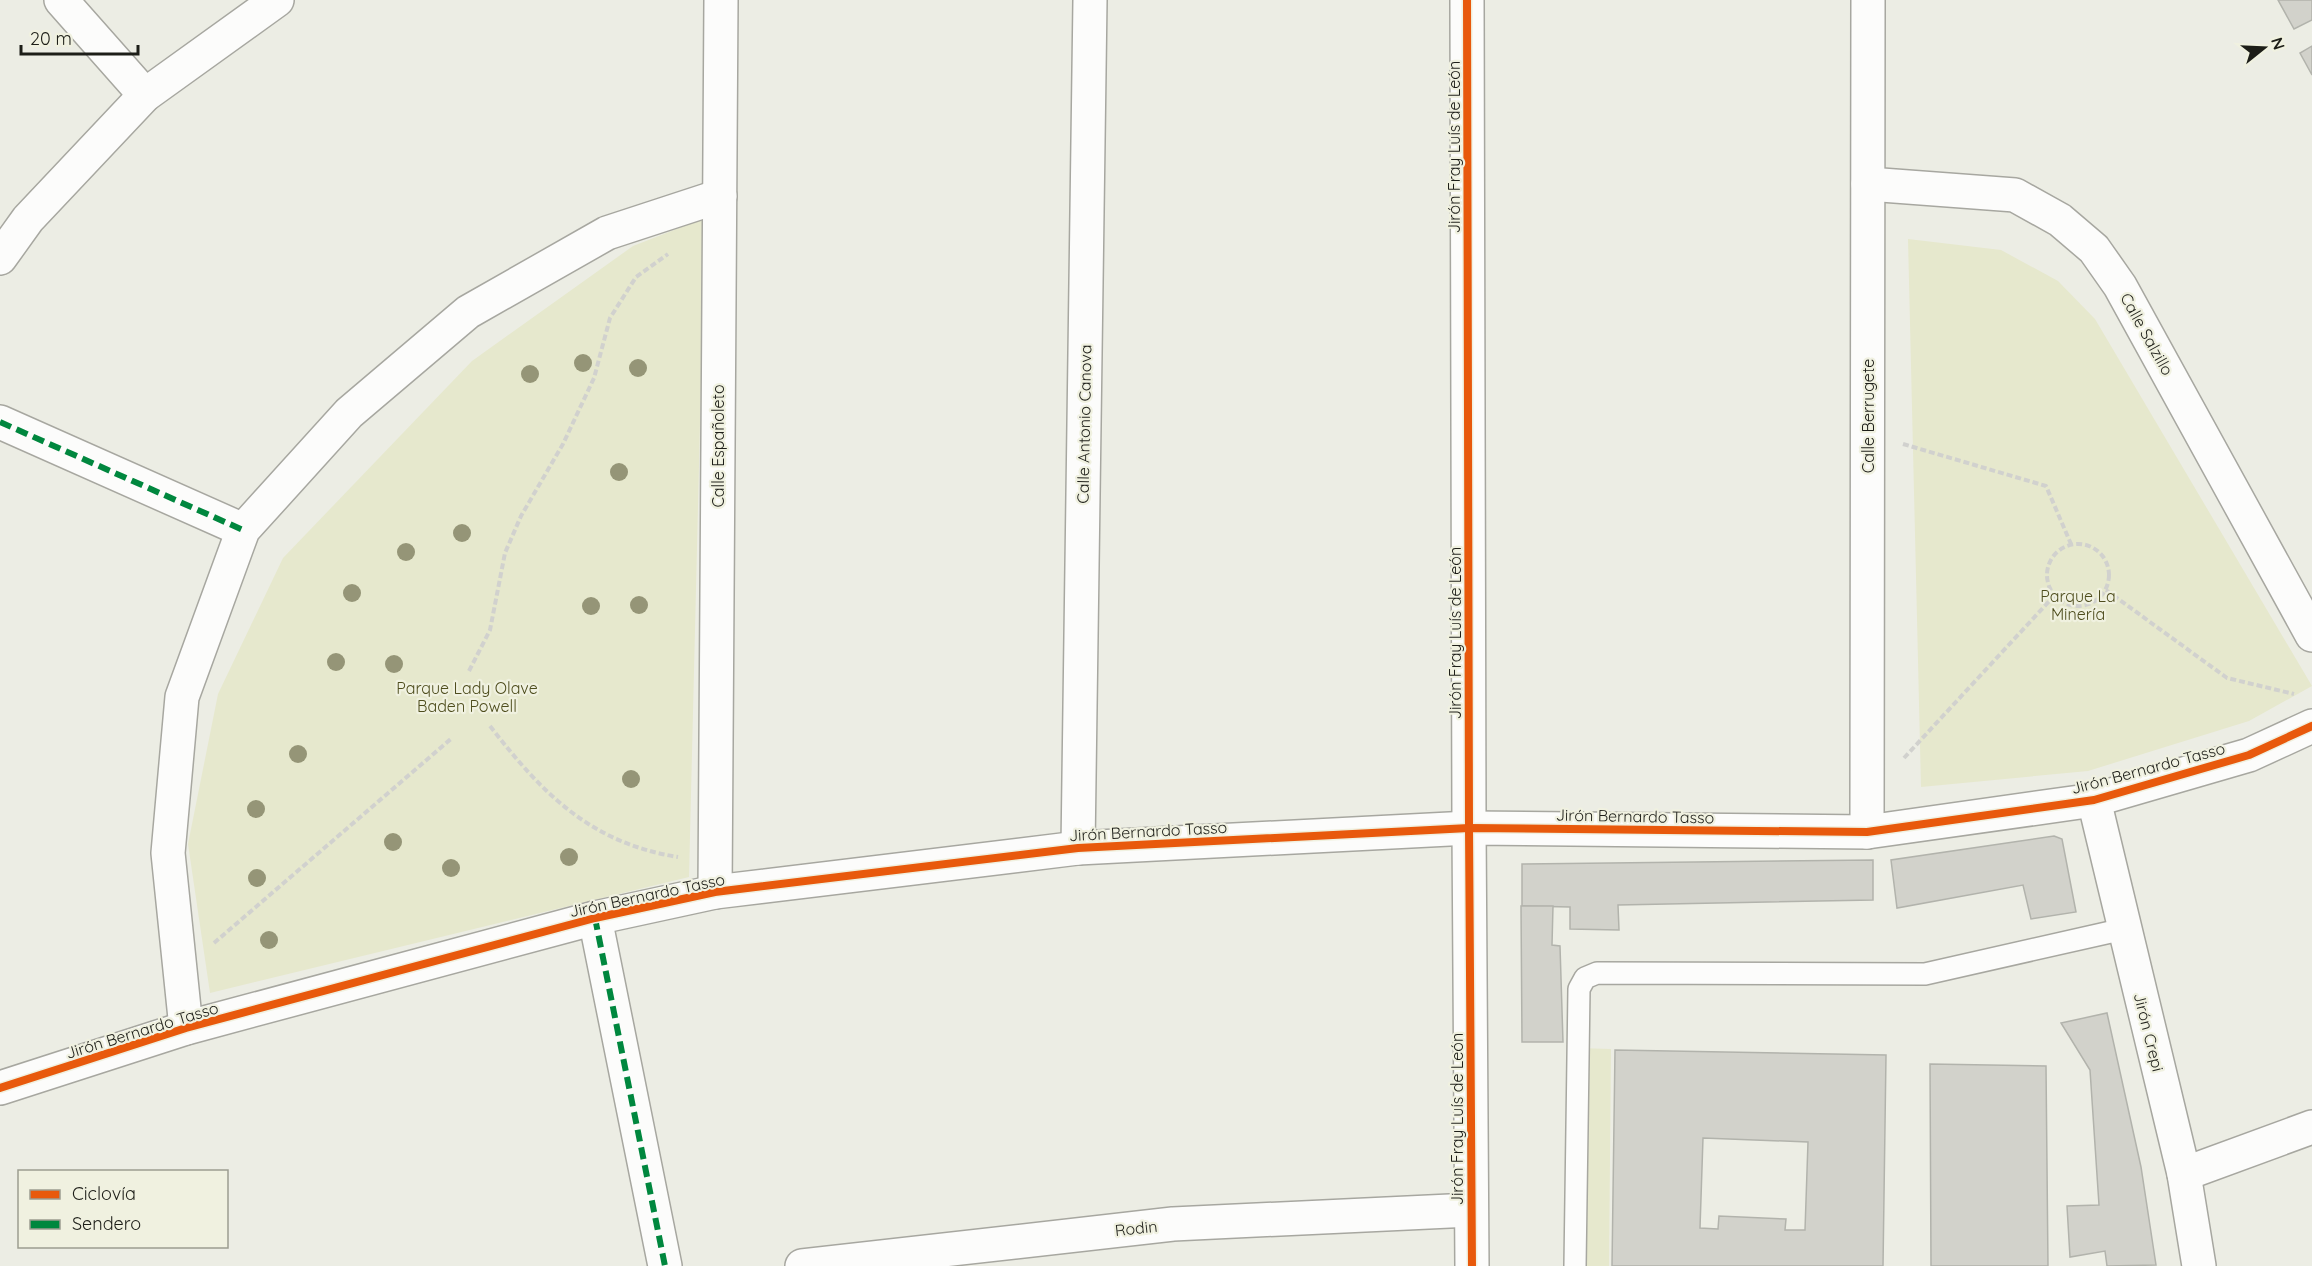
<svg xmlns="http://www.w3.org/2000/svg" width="2312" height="1266" viewBox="0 0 2312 1266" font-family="Quicksand,sans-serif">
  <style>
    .green { fill: #e6e8cd }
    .building { fill: #d2d2cb; stroke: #b2b3ac; stroke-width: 1.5; fill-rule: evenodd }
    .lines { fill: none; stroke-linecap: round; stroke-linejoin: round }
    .lane-casing { stroke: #a7a7a0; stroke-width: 24 }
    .street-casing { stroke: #a7a7a0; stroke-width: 36 }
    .secondary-casing { stroke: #a7a7a0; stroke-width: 36 }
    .path { stroke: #d1d1ce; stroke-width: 4; stroke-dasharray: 6 3; stroke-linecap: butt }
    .lane { stroke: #fcfcfb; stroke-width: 21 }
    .street { stroke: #fcfcfb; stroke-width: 33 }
    .secondary { stroke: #fcfcfb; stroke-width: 33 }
    .quiet { stroke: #00873e; stroke-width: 6; stroke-dasharray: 12 6; stroke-linecap: butt }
    .cycleway-casing { stroke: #f0f1e0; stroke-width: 11 }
    .cycleway { stroke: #e8590c; stroke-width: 8 }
    .tree { fill: #959577 }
    .labels { text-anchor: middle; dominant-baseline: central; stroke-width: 4.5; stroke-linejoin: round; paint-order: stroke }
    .street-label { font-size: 16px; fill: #1d1e18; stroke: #f0f1e0 }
    .park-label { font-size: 16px; fill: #4e4d1d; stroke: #f0f1e0 }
  </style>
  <rect width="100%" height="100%" fill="#ecede4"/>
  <g class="green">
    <path d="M705 218 689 877 210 993 188 844 218 694 283 558 472 361 633 246Z"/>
    <path d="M1908 239 2001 250 2058 281 2095 319 2312 686 2249 721 2088 771 1921 787Z"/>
    <path d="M1578 1048 1611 1049 1609 1266H1575Z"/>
  </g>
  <g class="building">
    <path d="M2278 0H2312V20L2294 29Z"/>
    <path d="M2312 46V75L2300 53Z"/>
    <path d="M2054 836 2062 839 2076 912 2031 919 2023 885 1897 908 1891 860Z"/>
    <path d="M1873 860V900L1618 905 1619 930 1570 929V907L1522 906V864Z"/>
    <path d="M1521 906H1553L1552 945 1560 946 1563 1042H1522Z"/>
    <path d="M2107 1013 2141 1167 2156 1265 2107 1266 2105 1251 2070 1257 2067 1206 2099 1205 2090 1070 2061 1023Z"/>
    <path d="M1615 1050 1886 1055 1883 1266H1612ZM1703 1138 1808 1142 1805 1230H1785L1786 1219 1719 1216 1718 1229 1700 1228Z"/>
    <path d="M1930 1064 2046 1066 2048 1266H1931Z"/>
  </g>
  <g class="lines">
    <g class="lane-casing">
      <path id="lane" d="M1575 1266 1579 989 1585 978 1597 973 1925 974 2124 929"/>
    </g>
    <g class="street-casing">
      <g id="street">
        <path d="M61 0 145 95"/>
        <path d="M1868 184 2015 195 2060 220 2094 249 2120 286 2312 635"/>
        <path d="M0 258 28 219 145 95 277 0"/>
        <path d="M0 422 243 530"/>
        <path d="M2094 800 2184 1174 2199 1266"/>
        <path d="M1867 832 1868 0"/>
        <path d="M1078 848 1090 0"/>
        <path d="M715 892 721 0"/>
        <path d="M595 918 665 1266"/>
        <path d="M186 1028 168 853 182 697 243 530 349 413 468 312 607 233 720 196"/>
        <path d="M0 1088 186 1028 595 918 715 892 1078 848 1469 828 1867 832 2094 800 2249 755 2312 726"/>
        <path d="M2184 1174 2312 1127"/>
        <path d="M802 1266 1173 1224 1471 1210"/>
      </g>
    </g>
    <g class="secondary-casing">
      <path id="secondary" d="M1467 0 1469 828 1472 1266"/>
    </g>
    <g class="path">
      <path d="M1903 444 2046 486 2071 544"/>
      <circle cx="2078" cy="575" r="31"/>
      <path d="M2106 590 2227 678 2294 694"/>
      <path d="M469 671 490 630 505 553 521 516 563 444 594 378 610 318 636 277 668 254"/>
      <path d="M490 726C542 793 590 843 678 857"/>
      <path d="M1904 758 2054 596"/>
      <path d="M214 943 452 738"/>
    </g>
    <use href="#lane" class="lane"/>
    <use href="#street" class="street"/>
    <use href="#secondary" class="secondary"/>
    <g class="quiet">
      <path d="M0 422 243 530"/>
      <path d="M595 918 665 1266"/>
    </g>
    <g class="cycleway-casing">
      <g id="cycleway">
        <path d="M1467 0 1469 828 1472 1266"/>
        <path d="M0 1088 186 1028 595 918 715 892 1078 848 1469 828 1867 832 2094 800 2249 755 2312 726"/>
      </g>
    </g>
    <use href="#cycleway" class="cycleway"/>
  </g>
  <g class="tree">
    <circle cx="583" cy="363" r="9"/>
    <circle cx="638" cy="368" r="9"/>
    <circle cx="530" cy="374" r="9"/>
    <circle cx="619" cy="472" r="9"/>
    <circle cx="462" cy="533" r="9"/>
    <circle cx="406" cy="552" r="9"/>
    <circle cx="352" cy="593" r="9"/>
    <circle cx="639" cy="605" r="9"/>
    <circle cx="591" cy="606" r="9"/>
    <circle cx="336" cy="662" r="9"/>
    <circle cx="394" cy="664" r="9"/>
    <circle cx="298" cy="754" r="9"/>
    <circle cx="631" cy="779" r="9"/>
    <circle cx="256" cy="809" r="9"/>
    <circle cx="393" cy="842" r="9"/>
    <circle cx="569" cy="857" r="9"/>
    <circle cx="451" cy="868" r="9"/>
    <circle cx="257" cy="878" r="9"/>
    <circle cx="269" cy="940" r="9"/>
  </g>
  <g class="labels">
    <g class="street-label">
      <text transform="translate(1454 147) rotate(-90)">Jirón Fray Luís de León</text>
      <text transform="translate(2147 334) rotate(61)">Calle Salzillo</text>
      <text transform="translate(1868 416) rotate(-90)">Calle Berrugete</text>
      <text transform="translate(1084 424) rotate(-89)">Calle Antonio Canova</text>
      <text transform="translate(718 446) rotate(-90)">Calle Españoleto</text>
      <text transform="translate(1455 633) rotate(-90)">Jirón Fray Luís de León</text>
      <text transform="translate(2148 768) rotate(-15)">Jirón Bernardo Tasso</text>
      <text transform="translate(1635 816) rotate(1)">Jirón Bernardo Tasso</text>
      <text transform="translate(1148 831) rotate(-3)">Jirón Bernardo Tasso</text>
      <text transform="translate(647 895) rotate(-12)">Jirón Bernardo Tasso</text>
      <text transform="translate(142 1030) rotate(-17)">Jirón Bernardo Tasso</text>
      <text transform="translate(2149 1032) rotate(76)">Jirón Crepi</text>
      <text transform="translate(1457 1119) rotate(-90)">Jirón Fray Luís de León</text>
      <text transform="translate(1136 1228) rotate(-6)">Rodin</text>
    </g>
    <g class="park-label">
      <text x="2078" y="596">Parque La<tspan x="2078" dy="18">Minería</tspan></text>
      <text x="467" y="688">Parque Lady Olave<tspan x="467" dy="18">Baden Powell</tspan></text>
    </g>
  </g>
  <rect x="18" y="1170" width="210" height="78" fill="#f0f1e0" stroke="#9c9d90" stroke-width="1.5"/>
  <rect x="30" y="1190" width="30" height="9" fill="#e8590c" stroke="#9c9d90" stroke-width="1.5"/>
  <text x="72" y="1200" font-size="18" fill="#1d1e18">Ciclovía</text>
  <rect x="30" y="1220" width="30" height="9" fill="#00873e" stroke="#9c9d90" stroke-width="1.5"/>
  <text x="72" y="1230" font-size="18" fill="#1d1e18">Sendero</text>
  <g transform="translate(2264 48) rotate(72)" stroke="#f0f1e0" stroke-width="4.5" paint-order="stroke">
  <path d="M0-4.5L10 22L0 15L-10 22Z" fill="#1d1e18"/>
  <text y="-9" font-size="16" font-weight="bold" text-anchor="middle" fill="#1d1e18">N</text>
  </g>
  <path d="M21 45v9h117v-9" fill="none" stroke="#1d1e18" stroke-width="3"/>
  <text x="30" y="45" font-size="18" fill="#1d1e18" stroke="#f0f1e0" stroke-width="4.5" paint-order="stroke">20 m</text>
</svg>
